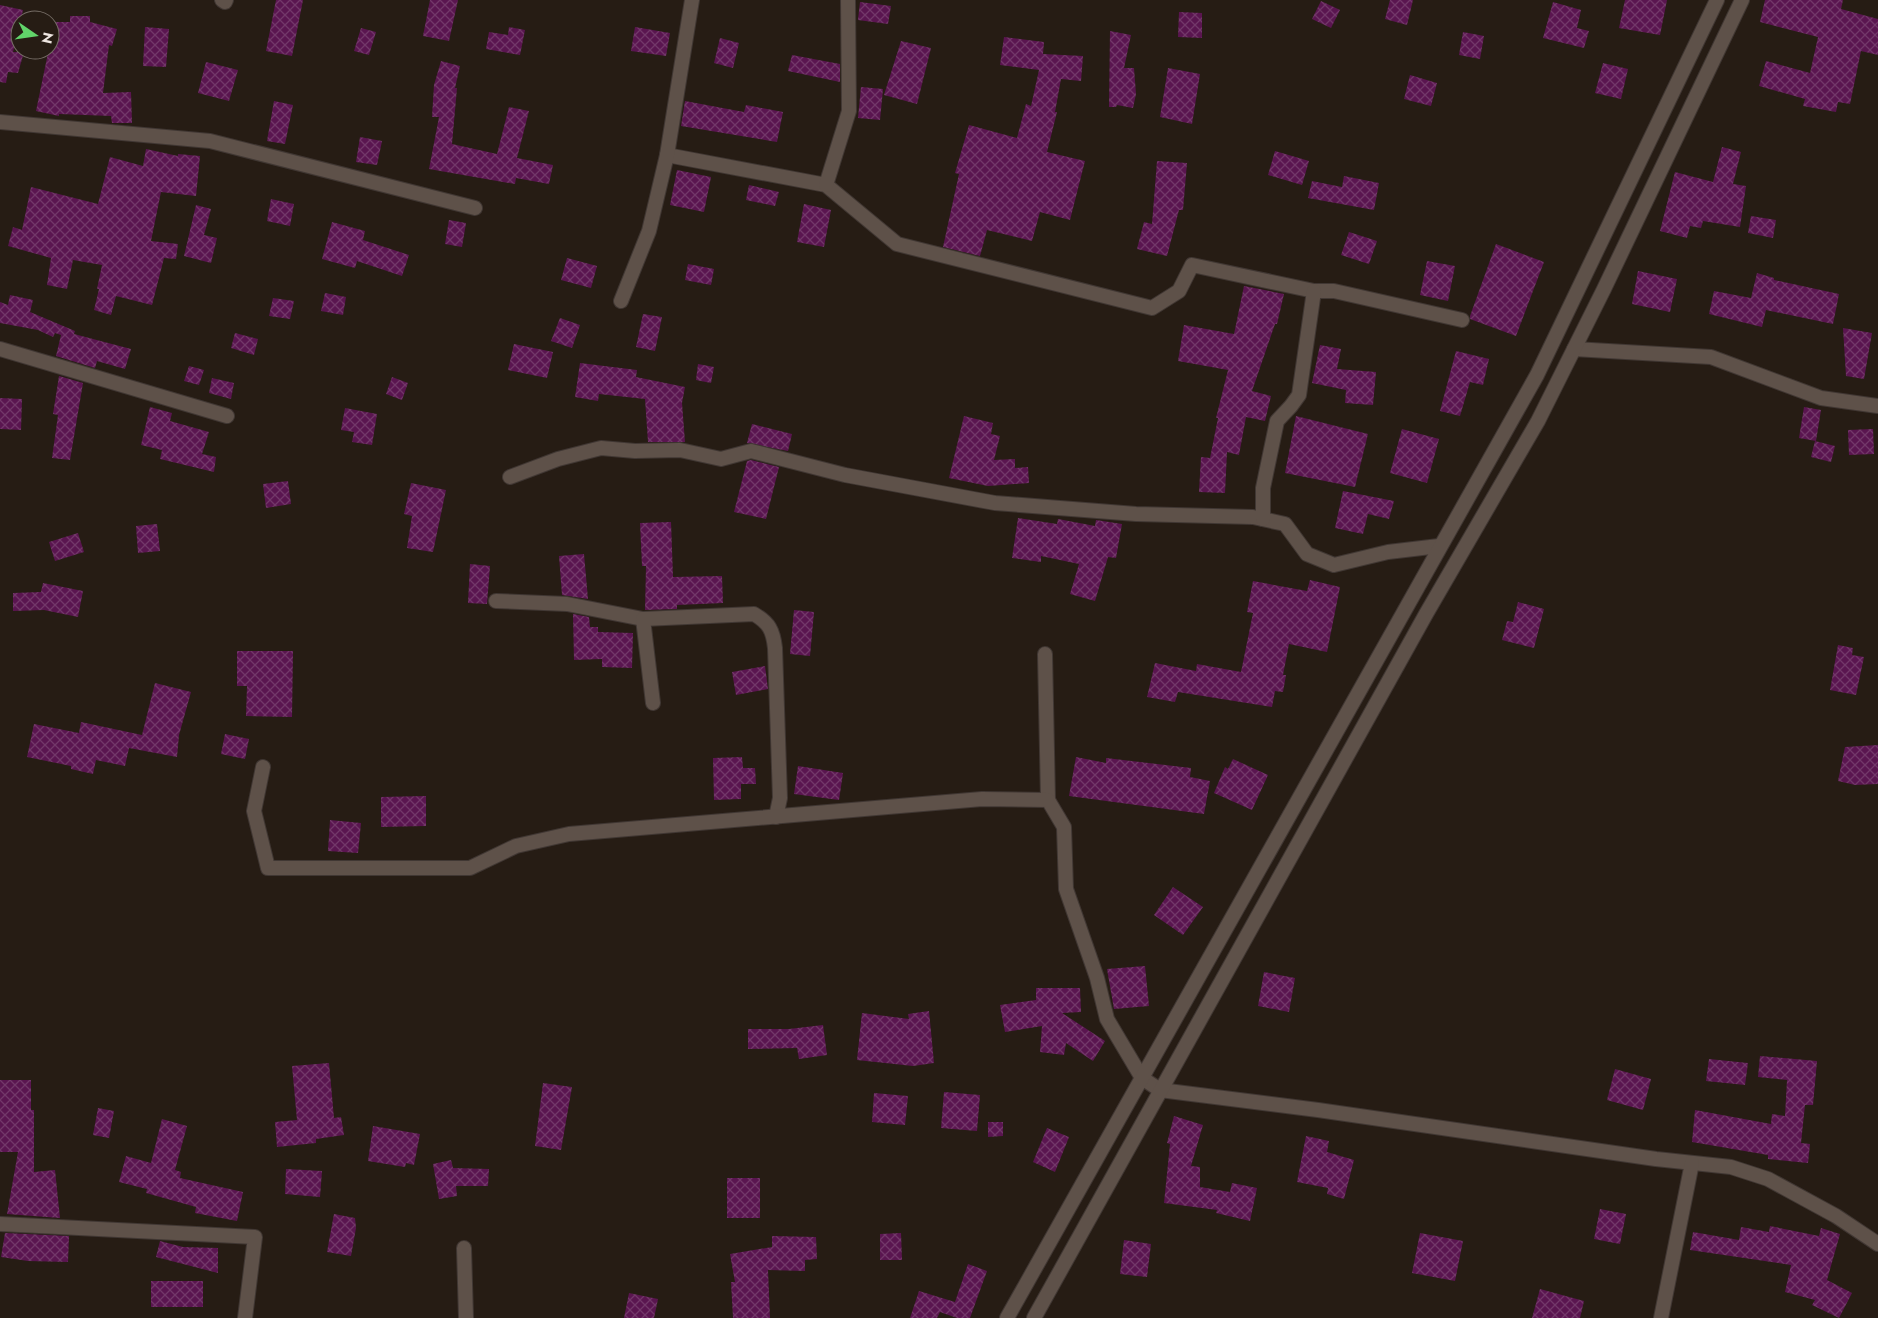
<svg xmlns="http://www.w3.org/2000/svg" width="1878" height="1318" viewBox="0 0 1878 1318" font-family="Jost,sans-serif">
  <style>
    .building { fill: url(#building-cross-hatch) }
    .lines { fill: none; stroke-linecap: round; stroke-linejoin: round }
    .minor-casing { stroke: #403733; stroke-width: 16 }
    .tertiary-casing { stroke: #403733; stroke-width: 16 }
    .minor { stroke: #5e5149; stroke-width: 14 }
    .tertiary { stroke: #5e5149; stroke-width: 14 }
  </style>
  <defs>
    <pattern id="building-cross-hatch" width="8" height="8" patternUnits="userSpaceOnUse" patternTransform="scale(1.25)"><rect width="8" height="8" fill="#5a1550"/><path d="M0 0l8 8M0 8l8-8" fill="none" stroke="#723769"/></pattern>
  </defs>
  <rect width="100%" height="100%" fill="#261c14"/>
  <g class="building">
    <path d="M276 0H303L292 56 266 51Z"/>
    <path d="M430 0H458L449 41 423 36Z"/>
    <path d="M1390 0H1413L1407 25 1385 19Z"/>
    <path d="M1625 0H1667L1660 35 1619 28Z"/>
    <path d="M1765 0H1843L1841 9 1878 19V55L1861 51 1850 104 1838 102 1836 112 1803 106 1805 99 1759 86 1766 61 1810 73 1818 37 1760 22Z"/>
    <path d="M1321 1 1340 10 1331 28 1312 19Z"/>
    <path d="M860 2 891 6 888 24 858 20Z"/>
    <path d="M1553 2 1581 10 1577 28 1589 31 1584 48 1543 38Z"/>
    <path d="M0 5 23 10 13 52H24L18 73 8 72 6 83 0 82Z"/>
    <path d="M1179 12 1202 13V38L1178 37Z"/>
    <path d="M70 16H90V22L117 29 112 46 109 45 103 93 131 92 132 123H112L111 116 59 114V116L36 111 48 53H52L53 22H70Z"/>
    <path d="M145 27 169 29 166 67 143 66Z"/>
    <path d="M509 27 525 30 520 55 486 49 489 32 508 35Z"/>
    <path d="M635 27 670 33 666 56 631 51Z"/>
    <path d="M361 28 376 32 369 55 354 51Z"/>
    <path d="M1110 31 1131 35 1124 68H1134L1136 94 1133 108 1117 105 1116 107H1109Z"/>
    <path d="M1463 32 1484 36 1480 59 1459 55Z"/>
    <path d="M1004 37 1044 42 1043 54 1083 56 1081 81 1061 79 1055 112H1057L1047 152 1085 161 1070 220 1040 212 1032 241 987 230 980 256 943 247 959 174 955 173 969 125 1017 138 1026 104 1031 106 1039 70 1000 65Z"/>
    <path d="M720 38 739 43 733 68 714 63Z"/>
    <path d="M901 41 931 48 917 104 884 95Z"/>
    <path d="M792 55 840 64V82L788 71Z"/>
    <path d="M441 61 460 66 455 88H457L452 144 497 154 509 107 529 111 517 158 553 165 549 184 516 178 515 184 429 169 439 117H432L434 85Z"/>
    <path d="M206 62 238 70 229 101 198 93Z"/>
    <path d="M1603 63 1628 69 1621 99 1595 93Z"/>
    <path d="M1168 68 1200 74 1192 124 1160 117Z"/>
    <path d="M1410 75 1437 83 1431 106 1404 99Z"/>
    <path d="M861 87 883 89 880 120 858 118Z"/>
    <path d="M274 101 293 105 285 144 267 141Z"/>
    <path d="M685 101 744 112 746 105 783 112 777 142 681 126Z"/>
    <path d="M360 137 382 141 377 165 356 162Z"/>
    <path d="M1722 147 1741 152 1733 184 1746 186 1740 227 1703 221 1701 228 1690 226 1687 238 1660 231 1675 172 1713 182Z"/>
    <path d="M146 149 178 156V154L200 156 196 196 161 192 151 241 178 244 176 259 164 258 152 305 116 296 111 315 94 310 99 289H97L102 265 73 260 67 289 47 285 51 258 8 246 13 227 22 230 31 187 98 204 110 157 143 166Z"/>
    <path d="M1275 151 1309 161 1302 185 1268 175Z"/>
    <path d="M1157 161 1187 163 1183 210H1179L1167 256 1137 249 1144 222 1152 224Z"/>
    <path d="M677 170 711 177 704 212 670 205Z"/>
    <path d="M1344 176 1379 183 1374 210 1308 198 1312 181 1342 187Z"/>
    <path d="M749 185 779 192 775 206 746 200Z"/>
    <path d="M271 199 294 204 290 226 267 221Z"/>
    <path d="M804 204 831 210 824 247 797 242Z"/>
    <path d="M196 205 211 209 204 235 217 238 211 263 184 256Z"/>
    <path d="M1751 216 1776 220 1773 238 1748 233Z"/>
    <path d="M449 220 466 223 462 247 445 244Z"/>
    <path d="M332 222 365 231 363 240 409 255 402 276 357 261 355 268 322 259Z"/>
    <path d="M1349 232 1377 241 1369 264 1341 255Z"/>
    <path d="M1496 244 1544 262 1516 336 1470 319V316Z"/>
    <path d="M567 258 597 266 591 288 561 280Z"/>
    <path d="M1427 261 1455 266 1448 301 1420 295Z"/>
    <path d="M688 264 714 269 711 285 685 280Z"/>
    <path d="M1638 271 1677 279 1670 312 1632 304Z"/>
    <path d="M1757 273 1774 278V280L1839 294 1833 324 1766 310 1762 327 1709 314 1714 291 1751 298Z"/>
    <path d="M1244 286 1284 294 1277 324H1275L1252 391 1271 396 1265 421 1246 417 1239 455 1227 452 1225 493 1199 492 1201 457 1210 458 1218 418H1216L1228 370 1178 361 1184 325 1234 334Z"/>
    <path d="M325 293 346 297 343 315 321 311Z"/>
    <path d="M10 295 33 300 30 312 75 331 74 334 131 349 125 369 97 361 95 368 56 356 61 335 55 333 53 337 38 330 0 323V302L8 305Z"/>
    <path d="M273 298 294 301 290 319 269 316Z"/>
    <path d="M643 314 662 317 655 351 636 347Z"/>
    <path d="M560 318 580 325 572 348 551 341Z"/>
    <path d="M1843 328 1872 333 1864 379 1846 376Z"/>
    <path d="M235 333 258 339 254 355 231 348Z"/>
    <path d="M514 344 553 352 547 378 508 370Z"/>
    <path d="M1320 345 1341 349 1337 369 1376 372 1373 405 1345 403 1346 390 1312 383Z"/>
    <path d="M1456 351 1489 359 1483 385 1470 382 1460 416 1440 411Z"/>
    <path d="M580 363 637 370 636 377 685 387 682 403 685 442H648L645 399 599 394 598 401 575 397Z"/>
    <path d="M698 364 714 367 711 383 696 380Z"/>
    <path d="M189 366 204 370 199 385 184 381Z"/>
    <path d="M59 376 83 383 70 460 52 458 58 415 53 414Z"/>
    <path d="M392 377 408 383 402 400 386 394Z"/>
    <path d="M212 378 234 383 231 399 209 393Z"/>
    <path d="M0 398 22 399 21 430 0 429Z"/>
    <path d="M150 407 172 413 170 421 209 432 202 454 216 457 214 472 160 459 162 450 141 445Z"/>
    <path d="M1804 407 1821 410 1816 441 1799 438Z"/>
    <path d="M345 408 377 414 372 445 352 442 354 432 341 430Z"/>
    <path d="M964 416 993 423 991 434 1000 436 994 460 1015 459V468L1028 467 1029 483 988 486 949 478Z"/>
    <path d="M1296 416 1368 434 1355 487 1285 473Z"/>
    <path d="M752 424 792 434 788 451 747 443Z"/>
    <path d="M1402 429 1439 439 1427 483 1390 473Z"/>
    <path d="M1873 429 1874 454 1849 455 1848 430Z"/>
    <path d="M1815 441 1835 446 1831 462 1811 457Z"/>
    <path d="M751 460 779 467 766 519 734 512 747 461Z"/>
    <path d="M288 481 291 504 266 508 263 484Z"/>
    <path d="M411 483 446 490 433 552 407 548 412 516 404 514Z"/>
    <path d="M1343 491 1394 501 1389 519 1368 514 1363 534 1335 528Z"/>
    <path d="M1018 518 1057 524 1058 519 1095 526 1096 520 1122 524 1116 558 1108 557 1095 601 1070 594 1079 564 1041 556V562L1012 558Z"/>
    <path d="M671 522 673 577 722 576 723 603 677 605V609L645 610 646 566H642L640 523Z"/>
    <path d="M157 524 160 551 138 553 136 526Z"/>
    <path d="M78 533 84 552 55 561 49 542Z"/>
    <path d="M584 554 588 599 562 595 559 556Z"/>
    <path d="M470 564 490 566 487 604 468 603Z"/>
    <path d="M1310 580 1340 587 1327 652 1289 644 1283 675H1286L1283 692 1275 691 1272 707 1178 692 1175 702 1147 697 1155 663 1196 671 1197 664 1241 672 1253 613 1247 612 1253 581 1307 591Z"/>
    <path d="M43 583 83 591 78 617 44 610 13 611V593L41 592Z"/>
    <path d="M1518 602 1544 609 1534 648 1502 640 1507 621 1513 622Z"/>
    <path d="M794 610 814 612 810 656 790 654Z"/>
    <path d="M573 614 589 617 590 627H598V632L633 633 632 668 602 667V659L574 660Z"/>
    <path d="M1838 645 1853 648 1852 655 1864 657 1856 695 1830 690Z"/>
    <path d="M237 651H293L292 717 246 716 247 686H237Z"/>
    <path d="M765 666 768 689 736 695 732 672Z"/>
    <path d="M155 683 191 692 179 735 177 757 129 748 125 766 96 760 93 774 71 769V766L27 757 34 724 79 733 81 722 142 735Z"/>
    <path d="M225 734 249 739 245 759 221 754Z"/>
    <path d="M1878 745V784L1855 785 1838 781 1845 747Z"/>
    <path d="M742 757 743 768H755L756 784H741V799L714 800 713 758Z"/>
    <path d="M1076 757 1106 763V758L1191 768 1190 777 1210 781 1204 814 1069 796Z"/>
    <path d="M1233 759 1268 775 1252 810 1214 793 1225 767 1228 769Z"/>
    <path d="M798 766 843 773 839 800 794 794Z"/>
    <path d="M426 796V826L381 827V797Z"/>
    <path d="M330 820 361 823 358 853 328 851Z"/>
    <path d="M1173 887 1203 907 1183 935 1154 915Z"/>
    <path d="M1145 966 1149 1006 1114 1009 1107 969Z"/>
    <path d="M1264 972 1295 978 1289 1012 1258 1006Z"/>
    <path d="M1036 988H1080L1081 1012 1062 1013 1105 1041 1093 1061 1066 1043 1064 1055 1040 1052 1042 1026 1005 1032 1000 1005 1036 1000Z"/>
    <path d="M929 1011 934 1063 913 1066 857 1060 862 1013 909 1019 908 1014Z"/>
    <path d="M823 1025 827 1055 799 1059 797 1048 748 1049V1029H789Z"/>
    <path d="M1760 1056 1817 1061 1813 1105H1805L1801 1143 1810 1144 1808 1163 1768 1159V1155L1692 1142 1695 1110 1771 1124 1772 1114 1785 1116 1787 1080 1758 1077Z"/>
    <path d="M1709 1059 1748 1063 1745 1085 1706 1081Z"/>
    <path d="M329 1063 334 1118 341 1117 344 1135 316 1139V1143L277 1147 275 1122 297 1120 292 1066Z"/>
    <path d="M1615 1069 1651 1079 1643 1110 1607 1100Z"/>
    <path d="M0 1080H31V1110H34V1172L55 1170 60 1218 7 1214 18 1152H0Z"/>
    <path d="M543 1083 572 1087 561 1150 535 1146Z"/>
    <path d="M944 1092 980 1095 977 1131 941 1128Z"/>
    <path d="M874 1093 908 1096 905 1125 872 1122Z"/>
    <path d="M98 1108 114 1111 109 1138 93 1135Z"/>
    <path d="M1174 1116 1203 1125 1191 1166 1200 1167V1187L1230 1192 1232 1183 1257 1188 1250 1221 1216 1213 1217 1210 1164 1203 1170 1144 1167 1143Z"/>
    <path d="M162 1119 187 1126 175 1170 181 1172 180 1178 243 1192 237 1221 195 1213 196 1207 146 1193 147 1189 119 1182 126 1156 151 1163Z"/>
    <path d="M988 1122H1003V1136L988 1137Z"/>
    <path d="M373 1126 420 1134 414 1165 406 1163 405 1167 368 1161Z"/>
    <path d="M1047 1128 1069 1137 1055 1172 1033 1162Z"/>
    <path d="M1306 1136 1329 1141 1327 1152 1354 1160 1344 1199 1327 1194 1328 1188 1297 1182Z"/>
    <path d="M451 1160 453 1168 489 1169 488 1186H456L457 1196 439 1199 433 1164Z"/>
    <path d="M286 1169 322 1171 320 1197 285 1194Z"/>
    <rect x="727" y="1178" width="33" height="40"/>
    <path d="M1600 1209 1626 1214 1620 1244 1594 1239Z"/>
    <path d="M334 1214 355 1218 356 1228 351 1256 327 1252Z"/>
    <path d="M1770 1226 1819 1236 1821 1228 1840 1234 1827 1280 1852 1293 1839 1318 1812 1305 1815 1300 1785 1292 1791 1265 1690 1250 1693 1232 1739 1240 1741 1227 1769 1232Z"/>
    <path d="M5 1233 69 1236 68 1262 28 1261 1 1257Z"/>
    <path d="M901 1233 902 1260H880V1234Z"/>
    <path d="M1420 1233 1463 1241 1455 1281 1412 1273Z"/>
    <path d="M772 1236 816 1237 817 1259 805 1260V1271L768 1270 770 1318H733L731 1282H735L730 1254 772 1247Z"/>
    <path d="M1124 1240 1151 1244 1147 1277 1120 1274Z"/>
    <path d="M160 1241 183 1247 218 1248V1273L156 1257Z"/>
    <path d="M968 1264 987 1271 970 1318H957L940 1312 937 1318H910L919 1291 955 1302Z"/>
    <rect x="151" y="1281" width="52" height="26"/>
    <path d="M1540 1289 1584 1301 1580 1318H1532Z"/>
    <path d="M629 1293 658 1299 654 1318H624Z"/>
  </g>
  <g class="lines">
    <g class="minor-casing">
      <g id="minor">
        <path d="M222 0 225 2 226 0"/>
        <path d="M0 122 210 141 475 208"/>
        <path d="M667 155 826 185 897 244 1152 308 1179 291 1192 265 1314 291H1334L1462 320"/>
        <path d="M826 185 849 111 848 0"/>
        <path d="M621 301 649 231 667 155 692 0"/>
        <path d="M0 349 227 416"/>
        <path d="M1574 349 1711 357 1821 398 1878 406"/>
        <path d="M510 477 558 459 601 448 635 451 680 450 721 459 751 451 845 475 995 503 1136 514 1253 517 1285 524 1307 554 1334 565 1388 552 1439 546"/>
        <path d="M1263 519V488L1277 421 1291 406 1299 395 1314 291"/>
        <path d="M496 601 567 604 643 619"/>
        <path d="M1045 654 1048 800"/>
        <path d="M653 703 643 619 754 614C769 623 773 630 775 648L780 798 776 817"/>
        <path d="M263 767 254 811 268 868H470L516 846 569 834 982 799 1048 800 1064 827 1066 889 1097 978 1107 1019 1142 1078 1160 1090 1318 1110 1656 1159 1731 1167 1768 1179 1836 1216 1878 1244"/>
        <path d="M0 1224 255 1237 245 1318"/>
        <path d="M464 1248 466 1318"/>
        <path d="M1661 1318 1692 1163"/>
      </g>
    </g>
    <g class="tertiary-casing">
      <g id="tertiary">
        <path d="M1007 1318 1537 375 1717 0"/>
        <path d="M1034 1318 1426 614 1538 421 1604 289 1742 0"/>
      </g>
    </g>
    <use href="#minor" class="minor"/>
    <use href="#tertiary" class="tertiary"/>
  </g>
  <g transform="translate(35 35) rotate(103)"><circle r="24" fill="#261c14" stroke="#766d66"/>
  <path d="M0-4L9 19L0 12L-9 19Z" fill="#61d46a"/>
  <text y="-8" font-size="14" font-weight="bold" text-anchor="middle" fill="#eee6e1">N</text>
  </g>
</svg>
